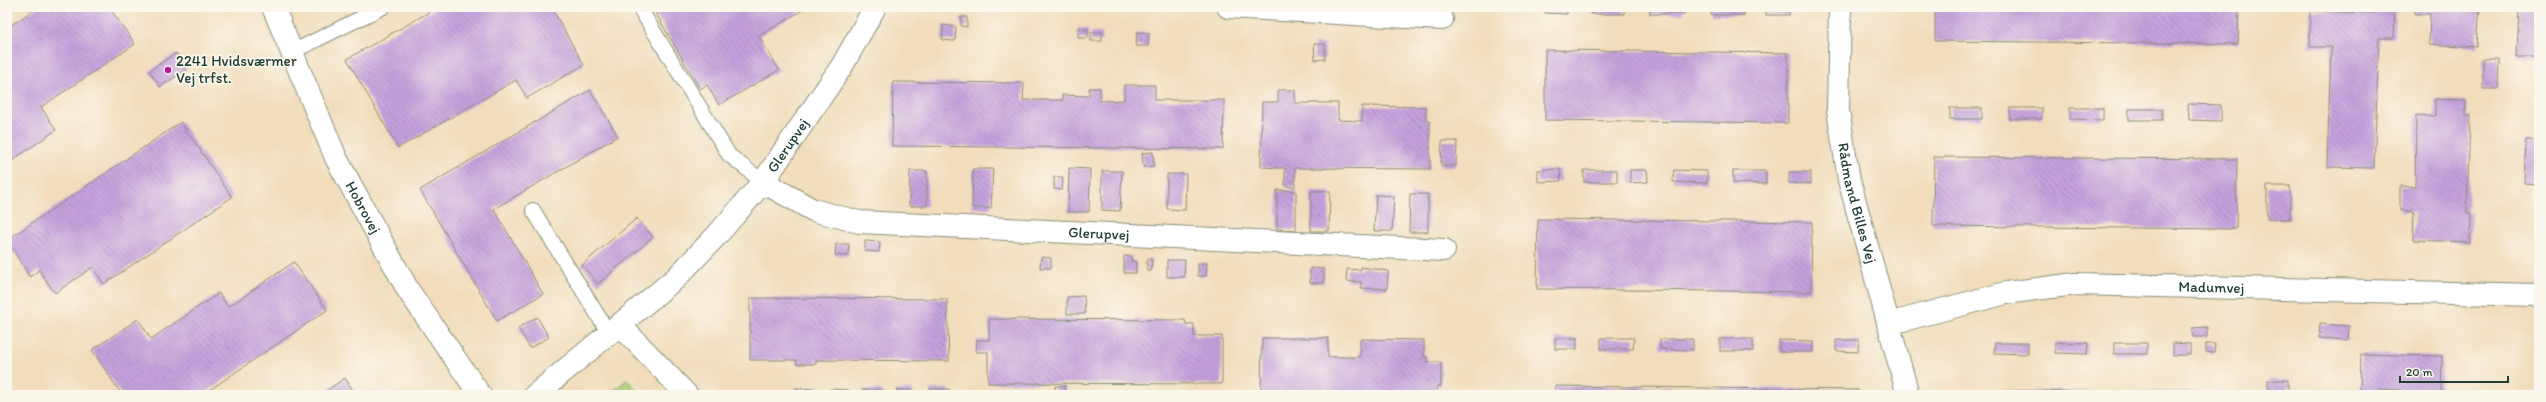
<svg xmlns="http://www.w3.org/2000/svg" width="2546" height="402" viewBox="0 0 2546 402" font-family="Itim,sans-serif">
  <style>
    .garden { fill: #a9c971; stroke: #648352 }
    .building { fill: url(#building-back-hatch) }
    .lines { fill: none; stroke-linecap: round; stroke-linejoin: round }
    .lane-casing { stroke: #888d78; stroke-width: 16 }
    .street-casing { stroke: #888d78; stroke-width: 24 }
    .lane { stroke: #fff; stroke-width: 14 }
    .street { stroke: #fff; stroke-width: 22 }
    .poi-dot { fill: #b5179e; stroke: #fbf7ec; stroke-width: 1.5 }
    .labels { text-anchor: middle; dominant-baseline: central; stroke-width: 3.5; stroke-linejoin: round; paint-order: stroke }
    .poi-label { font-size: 15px; fill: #1f3d34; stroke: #fbf7ec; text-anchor: start }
    .street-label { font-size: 15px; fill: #1f3d34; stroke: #fbf7ec }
  </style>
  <defs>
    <pattern id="building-back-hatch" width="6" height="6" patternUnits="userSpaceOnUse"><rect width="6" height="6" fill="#c5a1dd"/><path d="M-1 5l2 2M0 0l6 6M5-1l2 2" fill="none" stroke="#9f84b4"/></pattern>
  </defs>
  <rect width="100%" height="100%" fill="#fbf7ec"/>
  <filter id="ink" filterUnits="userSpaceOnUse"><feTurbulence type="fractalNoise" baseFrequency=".025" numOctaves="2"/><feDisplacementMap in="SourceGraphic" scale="8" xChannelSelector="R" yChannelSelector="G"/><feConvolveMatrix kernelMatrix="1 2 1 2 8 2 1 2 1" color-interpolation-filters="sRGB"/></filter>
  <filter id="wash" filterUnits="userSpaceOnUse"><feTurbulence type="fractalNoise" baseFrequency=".012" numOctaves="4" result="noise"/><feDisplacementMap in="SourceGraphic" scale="16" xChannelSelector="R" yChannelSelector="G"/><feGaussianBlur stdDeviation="0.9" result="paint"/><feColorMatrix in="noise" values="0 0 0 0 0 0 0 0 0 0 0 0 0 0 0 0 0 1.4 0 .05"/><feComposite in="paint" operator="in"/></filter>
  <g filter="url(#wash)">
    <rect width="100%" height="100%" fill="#f1ddbc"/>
    <path class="garden" d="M627 379 641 395H609Z"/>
    <g id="blocks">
      <g class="building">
        <path d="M38 7H109L135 44 41 107 56 130 7 164V28Z"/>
        <path d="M438 7H551L584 65 527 98 516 80 398 148 347 59Z"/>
        <path d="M652 7H808L759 36 779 70 719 105 707 85 700 89Z"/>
        <path d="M1546 7H1567V14L1545 13Z"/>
        <rect x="1591" y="7" width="33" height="7"/>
        <rect x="1650" y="7" width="34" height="7"/>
        <rect x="1711" y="7" width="33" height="8"/>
        <rect x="1766" y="7" width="23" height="8"/>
        <path d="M1935 7H2239L2238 44 1935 41Z"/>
        <path d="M2375 7H2395L2394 38H2379L2374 168 2327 167 2331 47H2310V11L2375 13Z"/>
        <path d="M2415 7H2480L2477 47 2429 44 2430 14H2415Z"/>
        <path d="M2519 7H2539V57H2517Z"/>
        <path d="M961 17H967V27L961 26Z"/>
        <path d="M943 25 956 27 955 41 942 40Z"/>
        <path d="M1078 28 1088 29V38H1078Z"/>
        <rect x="1091" y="32" width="11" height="9"/>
        <path d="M1137 32 1149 33 1148 46H1136Z"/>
        <path d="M1314 44H1325V59L1315 60Z"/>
        <path d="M1545 50 1788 53V123L1545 120Z"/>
        <path d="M176 53 187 69 160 87 149 71Z"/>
        <path d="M2483 59H2499L2498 89H2483Z"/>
        <path d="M893 82 1024 83 1023 100H1063L1062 95 1089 96V88H1100V101L1124 100V85H1155V100H1224L1223 149 892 146Z"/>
        <path d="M590 90 618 136 494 209 543 294 497 321 420 190Z"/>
        <path d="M1278 90H1295V103H1338V120L1362 121V106L1426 107V121H1430V169L1295 168V187L1285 186V168L1261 167 1262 102H1278Z"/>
        <path d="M2435 99 2466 100V116H2470L2467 213H2471L2470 242 2413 240 2414 211H2400V186L2415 187 2416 115 2435 116Z"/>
        <path d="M2188 104 2221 105V121L2189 120Z"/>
        <rect x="1950" y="108" width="32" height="11"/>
        <rect x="2010" y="108" width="32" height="11"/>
        <path d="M2070 108H2103V120L2070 119Z"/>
        <rect x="2129" y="109" width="33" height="11"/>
        <path d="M181 122 232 197 104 284 93 267 55 293 39 270 30 277 7 240Z"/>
        <path d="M2526 140H2539V184L2524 183Z"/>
        <path d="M1442 141H1457L1456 166H1441Z"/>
        <path d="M1153 152 1154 166 1143 167 1142 153Z"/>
        <path d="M1934 157 2237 159 2236 229 1933 226Z"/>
        <path d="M1069 168 1090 169 1089 212H1068Z"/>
        <path d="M973 169H993L991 208H972Z"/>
        <path d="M1560 169 1561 181 1538 182V170Z"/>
        <rect x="1584" y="170" width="33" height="12"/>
        <path d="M1630 170H1647L1648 182 1630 183Z"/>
        <path d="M1674 170 1707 171V183L1673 182Z"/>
        <path d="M910 171H927V206H909Z"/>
        <path d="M1102 171H1122L1120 211 1102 210Z"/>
        <path d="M1733 171H1766V184L1733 183Z"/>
        <path d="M1789 172H1811V184L1789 183Z"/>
        <path d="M1167 174H1186L1185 210 1167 209Z"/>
        <path d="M1054 177H1063L1062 190 1054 189Z"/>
        <rect x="2267" y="186" width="23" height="33"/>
        <path d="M1277 190 1296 191V230L1277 229Z"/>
        <path d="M1311 191H1330L1329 231H1311Z"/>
        <path d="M1410 194H1428V232H1409Z"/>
        <path d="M1376 195 1394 196 1392 231H1374Z"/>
        <path d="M637 218 653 237 598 284 582 265Z"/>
        <path d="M1538 219 1812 222 1811 292 1537 289Z"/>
        <path d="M865 241 880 242 879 252 865 251Z"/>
        <path d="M836 244H849L848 256 835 255Z"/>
        <path d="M1124 256H1132L1131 261H1136V273H1124Z"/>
        <path d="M1041 257 1051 258V268H1040Z"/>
        <path d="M1147 259H1152L1151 271H1147Z"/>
        <path d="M1167 260H1185L1184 277H1167Z"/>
        <path d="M294 262 327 310 202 395H122L92 350 138 319 151 339 219 293 228 307Z"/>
        <path d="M1198 263H1207L1206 276H1198Z"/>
        <path d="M1361 267 1388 271 1387 289 1361 288V282L1346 281 1347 269 1361 270Z"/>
        <path d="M1310 268 1324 269V283H1310Z"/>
        <path d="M1084 296 1085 314H1067V297Z"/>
        <path d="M750 298 947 299 949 361 816 360V364H796L797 360H750Z"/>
        <path d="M537 317 549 337 530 348 518 328Z"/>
        <path d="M989 319 1185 320 1186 324H1194V336H1222V384L988 383V352H976L977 340H989Z"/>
        <path d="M2320 324 2349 326 2348 340 2319 338Z"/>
        <path d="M2207 327V337H2193L2192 328Z"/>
        <path d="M1262 338H1328V357H1360V339L1424 340V357H1428L1427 362H1441V386H1437V395H1261Z"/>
        <rect x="1555" y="338" width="22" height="11"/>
        <path d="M1601 338H1634L1633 349H1601Z"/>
        <path d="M1660 339H1693V350L1660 349Z"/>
        <rect x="1720" y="339" width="33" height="12"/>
        <path d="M1779 340 1813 341V352H1779Z"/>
        <path d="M1836 340H1859L1858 352 1836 351Z"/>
        <path d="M2055 342 2088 343 2087 354 2055 353Z"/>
        <path d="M1995 343H2028V354L1994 353Z"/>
        <rect x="2114" y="343" width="33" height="11"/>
        <path d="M2173 343 2190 344V355H2173Z"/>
        <path d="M2206 344H2215L2214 353 2206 352Z"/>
        <path d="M2361 354 2442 356 2441 395H2400L2401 390 2379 389V395H2360Z"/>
        <path d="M345 378 356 395H320Z"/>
        <rect x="2268" y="380" width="20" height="15"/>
        <rect x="1055" y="386" width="10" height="9"/>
        <path d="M1555 386 1858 390V395H1555Z"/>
        <path d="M796 388 816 389V395H796Z"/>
        <path d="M830 389 849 390V395H830Z"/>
        <rect x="930" y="389" width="19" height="6"/>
        <rect x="863" y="390" width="19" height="5"/>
        <path d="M897 390H913V395H896Z"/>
        <path d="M1979 391 2193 392V395H1979Z"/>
      </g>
    </g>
  </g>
  <g filter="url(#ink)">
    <use href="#blocks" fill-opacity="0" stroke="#888d78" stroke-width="1"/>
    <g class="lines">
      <g class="lane-casing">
        <g id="lane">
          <path d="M639 7 729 155 763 182"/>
          <path d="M292 52 383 7"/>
          <path d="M533 210 610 335"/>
        </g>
      </g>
      <g class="street-casing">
        <g id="street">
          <path id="s1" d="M273 7 336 158 408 290 480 395"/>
          <path d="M1228 7 1442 19"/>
          <path id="s2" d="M1840 7 1838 110 1849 180 1908 395"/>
          <path id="s3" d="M763 182 813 210 859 222 1444 250"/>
          <path id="s4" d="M1888 324 2006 293 2075 284 2539 295"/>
          <path d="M621 326 687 395"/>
          <path id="s5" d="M535 395 676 278 718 234 763 182 842 66 875 7"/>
        </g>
      </g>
      <use href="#lane" class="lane"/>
      <use href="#street" class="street"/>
    </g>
  </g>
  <circle class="poi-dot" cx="168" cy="70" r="4"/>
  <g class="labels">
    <g class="poi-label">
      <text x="176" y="61">2241 Hvidsværmer<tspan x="176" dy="17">Vej trfst.</tspan></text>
    </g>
    <g class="street-label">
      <text stroke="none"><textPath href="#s5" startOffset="357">Glerupvej</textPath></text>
      <text stroke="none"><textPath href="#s2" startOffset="198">Rådmand Billes Vej</textPath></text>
      <text stroke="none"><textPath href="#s1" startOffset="220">Hobrovej</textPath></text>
      <text stroke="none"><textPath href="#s3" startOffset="345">Glerupvej</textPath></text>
      <text stroke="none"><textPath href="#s4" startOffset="328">Madumvej</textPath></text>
    </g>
  </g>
  <rect width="2546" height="402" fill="none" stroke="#fbf7ec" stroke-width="24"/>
  <path d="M2400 376v6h108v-6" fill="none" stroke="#1f3d34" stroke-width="2"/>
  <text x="2406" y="376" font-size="12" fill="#1f3d34" stroke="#fbf7ec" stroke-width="3" paint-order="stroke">20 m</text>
</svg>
